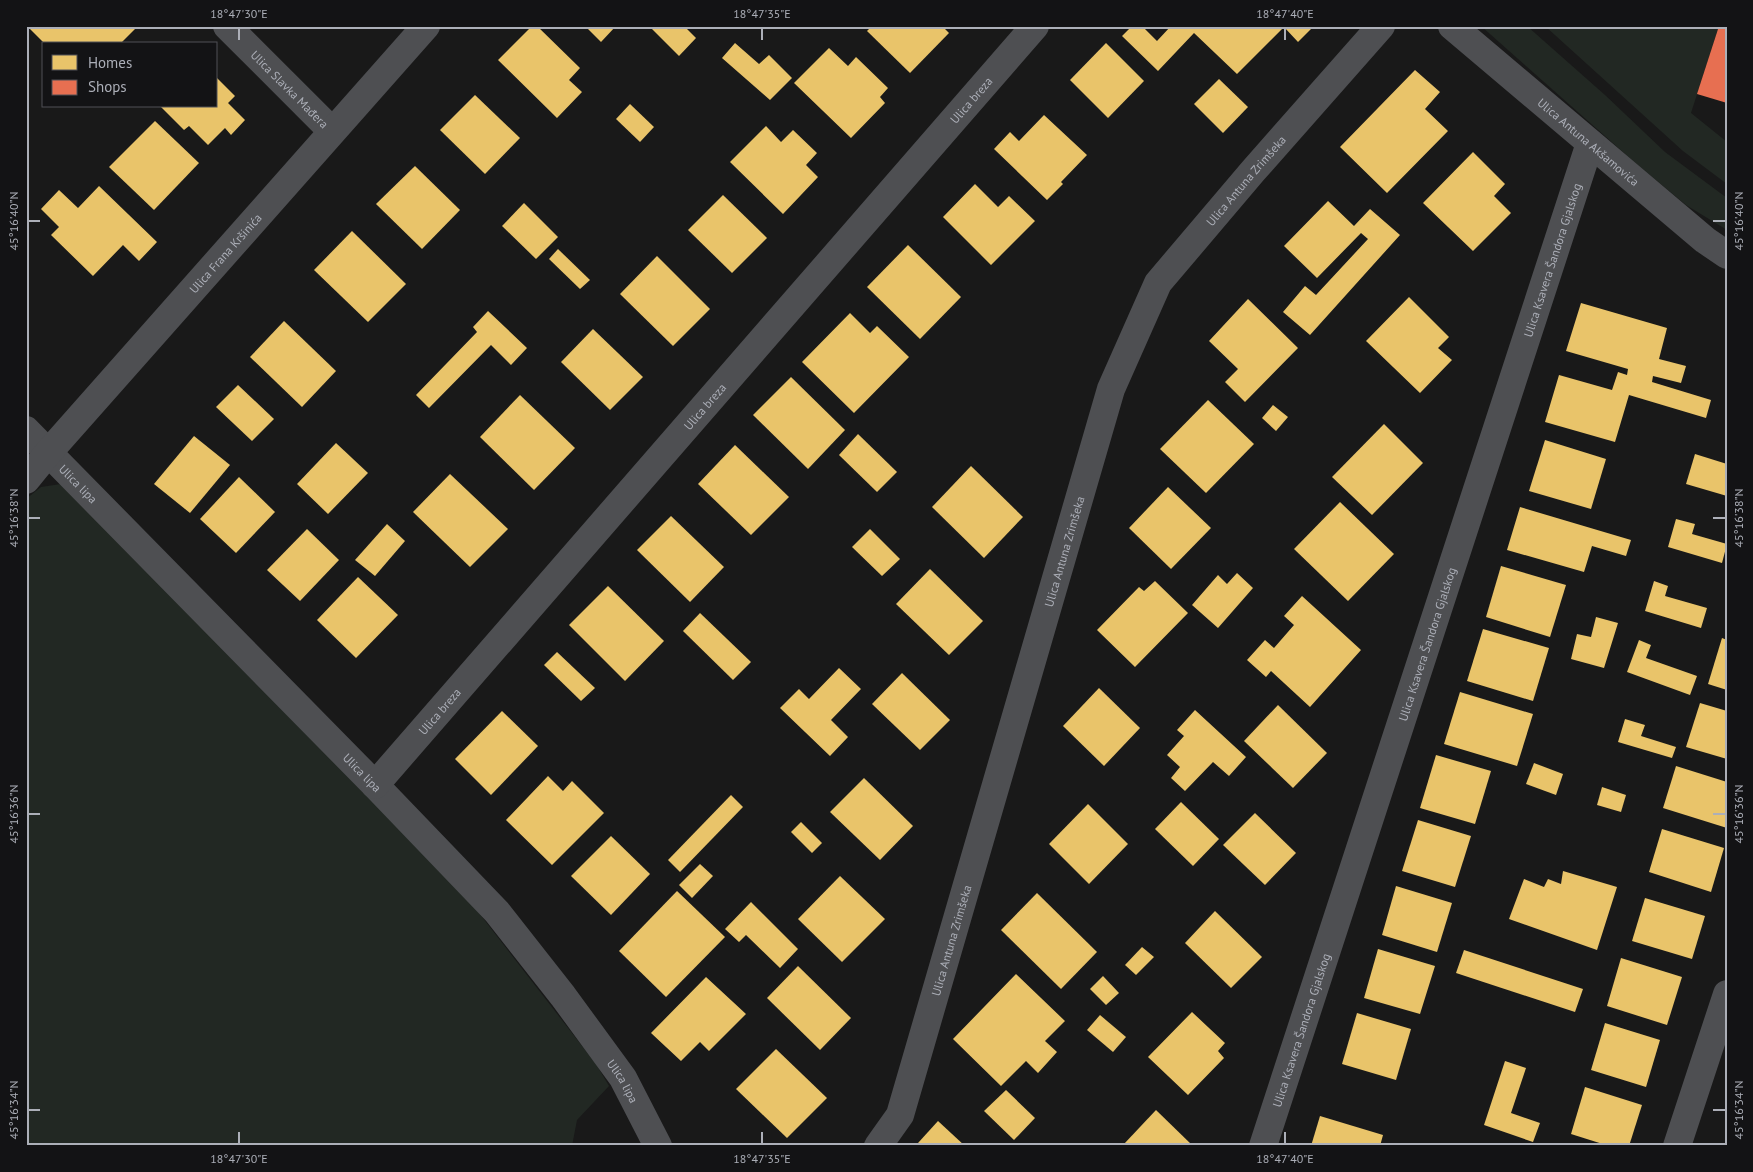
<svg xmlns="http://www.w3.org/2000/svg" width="1753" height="1172" viewBox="0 0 1753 1172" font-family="'PT Sans',sans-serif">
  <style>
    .green { fill: #222823 }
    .homes { fill: #e9c46a }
    .shops { fill: #e76f51 }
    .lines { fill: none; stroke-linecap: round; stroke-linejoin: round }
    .street { stroke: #4e4f52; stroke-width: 28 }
    .ticks { fill: none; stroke: #acafb8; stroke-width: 2 }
    .labels { text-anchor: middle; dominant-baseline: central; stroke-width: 5; stroke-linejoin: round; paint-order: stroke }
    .street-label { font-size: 12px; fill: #acafb8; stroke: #131315 }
    .neatline { fill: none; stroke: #acafb8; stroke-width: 2 }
    .ticks-label { font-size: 12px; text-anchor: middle; fill: #acafb8 }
  </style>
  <rect width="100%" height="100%" fill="#191919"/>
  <g class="green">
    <path d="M1481 26H1527L1605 95 1665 152 1727 198V230L1686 205 1632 160Z"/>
    <path d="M1545 26H1719L1691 113 1727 142V184L1683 151Z"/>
    <path d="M61 484 465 895 596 1064 609 1086 577 1120 572 1146H26V499L41 487Z"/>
  </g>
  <g class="homes">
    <path d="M31 26H138L120 44H45L29 28Z"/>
    <path d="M532 26H537L580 68 569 80 582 92 557 118 498 60Z"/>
    <path d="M585 26H616L601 42Z"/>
    <path d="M649 26H684L696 38 679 56Z"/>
    <path d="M872 26H942L949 33 910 73 867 31Z"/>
    <path d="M1132 26H1142L1157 41 1171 26H1314L1298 42 1284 27 1237 74 1194 33 1158 71 1122 36Z"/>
    <path d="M735 43 759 64 769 55 792 78 770 100 722 58Z"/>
    <path d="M1106 43 1144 81 1108 118 1070 80Z"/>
    <path d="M829 48 848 66 856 57 888 88 880 97 885 103 851 138 794 83Z"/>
    <path d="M1415 70 1440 92 1425 109 1448 131 1387 193 1340 147Z"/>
    <path d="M216 77 235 96 228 103 245 120 231 135 225 128 208 145 189 126 184 130 160 106H216Z"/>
    <path d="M1219 79 1248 107 1223 133 1194 104Z"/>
    <path d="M475 95 520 138 485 174 440 130Z"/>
    <path d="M630 104 654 127 640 142 616 119Z"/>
    <path d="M1044 115 1087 155 1061 182 1063 184 1047 200 994 149 1010 132 1019 141Z"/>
    <path d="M155 121 199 163 154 210 109 167Z"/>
    <path d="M766 126 781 142 793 130 817 153 806 165 818 177 783 214 730 162Z"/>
    <path d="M1473 152 1505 184 1494 196 1511 213 1473 251 1423 203Z"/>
    <path d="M415 166 460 210 422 249 376 204Z"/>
    <path d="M975 184 998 207 1009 196 1035 221 991 265 943 217Z"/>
    <path d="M99 186 157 242 139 261 123 245 93 276 51 235 59 227 41 209 59 190 78 208Z"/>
    <path d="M723 195 767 238 732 273 688 230Z"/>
    <path d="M1328 201 1354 226 1370 209 1400 235 1310 335 1283 312 1305 286 1316 295 1368 239 1361 233 1317 278 1284 246Z"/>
    <path d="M524 203 558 237 536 259 502 226Z"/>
    <path d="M352 231 406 284 368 322 314 270Z"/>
    <path d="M908 245 961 297 920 339 867 287Z"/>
    <path d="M558 249 590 280 580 289 549 259Z"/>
    <path d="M657 256 710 309 673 346 620 294Z"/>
    <path d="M1409 297 1449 337 1438 348 1452 360 1420 393 1366 341Z"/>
    <path d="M1248 299 1298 348 1245 402 1225 382 1238 369 1209 341Z"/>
    <path d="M1581 303 1667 328 1659 359 1686 366 1681 383 1653 376 1652 382 1711 400 1706 418 1629 395 1615 442 1545 422 1559 375 1612 390 1618 372 1627 375 1628 369 1566 351Z"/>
    <path d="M488 311 527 348 511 365 491 345 429 408 416 395 477 332 473 327Z"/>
    <path d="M850 313 870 333 877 326 909 357 854 413 802 362Z"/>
    <path d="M284 321 336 371 302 407 250 357Z"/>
    <path d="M593 329 643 377 610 410 561 362Z"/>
    <path d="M791 377 845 430 808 469 753 415Z"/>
    <path d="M238 385 274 419 252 441 216 407Z"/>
    <path d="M520 395 575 448 534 490 480 437Z"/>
    <path d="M1208 400 1254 444 1206 493 1160 449Z"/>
    <path d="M1273 405 1288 417 1276 431 1262 418Z"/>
    <path d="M1384 424 1423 463 1372 515 1332 477Z"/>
    <path d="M858 434 897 472 877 492 839 455Z"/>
    <path d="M194 436 230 465 190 513 154 484Z"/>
    <path d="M1545 440 1606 459 1591 509 1529 491Z"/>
    <path d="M336 443 368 473 328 514 297 484Z"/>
    <path d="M735 445 789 497 751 535 698 484Z"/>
    <path d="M1695 454 1727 464V496L1686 484Z"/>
    <path d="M971 466 1023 517 984 558 932 507Z"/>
    <path d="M450 474 508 529 470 567 413 512Z"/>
    <path d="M239 477 275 512 236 553 200 519Z"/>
    <path d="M1168 487 1211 528 1171 569 1129 528Z"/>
    <path d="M1340 502 1394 554 1348 601 1294 549Z"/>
    <path d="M1520 507 1631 540 1626 556 1592 546 1584 572 1507 550Z"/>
    <path d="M671 516 724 567 690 602 637 550Z"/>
    <path d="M1676 519 1695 524 1692 534 1727 544 1722 563 1668 547Z"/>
    <path d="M387 524 405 541 375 576 355 560Z"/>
    <path d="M307 529 339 560 300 601 267 570Z"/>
    <path d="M870 529 900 559 882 576 852 547Z"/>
    <path d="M1501 566 1566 585 1550 637 1486 617Z"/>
    <path d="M930 569 983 621 949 655 896 604Z"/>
    <path d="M1237 573 1253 588 1218 628 1192 605 1218 575 1227 584Z"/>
    <path d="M358 577 398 615 356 658 317 620Z"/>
    <path d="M1155 581 1188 613 1135 667 1097 630 1139 587 1144 591Z"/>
    <path d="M1654 581 1668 586 1665 596 1707 608 1701 628 1645 611Z"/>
    <path d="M608 586 664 641 625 681 569 625Z"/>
    <path d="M1302 596 1361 650 1310 707 1271 671 1266 677 1247 660 1265 640 1274 648 1294 625 1284 616Z"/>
    <path d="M700 613 751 662 733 680 683 631Z"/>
    <path d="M1596 617 1618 623 1604 668 1571 659 1577 634 1591 637Z"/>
    <path d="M1483 629 1549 648 1533 701 1467 681Z"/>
    <path d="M1722 638 1727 640V690L1708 684Z"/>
    <path d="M1639 640 1651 645 1646 658 1697 676 1690 695 1627 672Z"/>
    <path d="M557 652 595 688 581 701 544 665Z"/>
    <path d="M839 668 861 689 831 720 848 737 830 756 780 708 799 689 809 699Z"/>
    <path d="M902 673 950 720 920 750 872 704Z"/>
    <path d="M1099 688 1140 728 1104 766 1063 726Z"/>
    <path d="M1460 692 1533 714 1517 766 1444 744Z"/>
    <path d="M1700 703 1727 711V759L1686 747Z"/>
    <path d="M1278 705 1327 753 1293 788 1244 741Z"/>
    <path d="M1195 710 1246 757 1229 776 1213 762 1185 791 1171 778 1180 767 1167 755 1184 736 1177 730Z"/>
    <path d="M502 711 538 746 491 795 455 759Z"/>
    <path d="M1625 719 1645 725 1641 736 1676 747 1672 758 1618 742Z"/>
    <path d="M1436 755 1491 771 1475 824 1420 808Z"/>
    <path d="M1534 763 1563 774 1556 795 1526 784Z"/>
    <path d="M1676 766 1727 782V828L1663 808Z"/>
    <path d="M548 776 563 791 572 781 604 813 552 865 506 820Z"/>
    <path d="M864 778 913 826 880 860 830 812Z"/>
    <path d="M1602 787 1626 795 1621 812 1597 805Z"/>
    <path d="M731 795 743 807 680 872 668 860Z"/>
    <path d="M1181 802 1219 839 1193 866 1155 829Z"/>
    <path d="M1088 804 1128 844 1089 884 1049 844Z"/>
    <path d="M1255 813 1296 853 1265 885 1223 845Z"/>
    <path d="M1418 820 1471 836 1455 887 1402 871Z"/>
    <path d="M801 822 822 843 812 853 791 832Z"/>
    <path d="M1662 829 1724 848 1711 892 1649 872Z"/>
    <path d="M611 836 650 874 611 915 571 876Z"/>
    <path d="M700 864 713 876 692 898 679 885Z"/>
    <path d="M1563 871 1617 887 1597 950 1509 919 1524 879 1544 887 1548 879 1561 884Z"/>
    <path d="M840 876 885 919 842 962 798 919Z"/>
    <path d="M1396 886 1452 903 1437 952 1382 935Z"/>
    <path d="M677 891 725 937 666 997 619 951Z"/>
    <path d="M1037 893 1097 952 1061 989 1001 930Z"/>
    <path d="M1645 898 1705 916 1692 959 1632 941Z"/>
    <path d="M751 902 798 949 780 968 746 935 739 942 725 929Z"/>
    <path d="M1215 911 1262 957 1231 988 1185 943Z"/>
    <path d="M1142 947 1154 957 1136 975 1125 965Z"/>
    <path d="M1378 949 1435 966 1420 1014 1364 998Z"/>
    <path d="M1464 950 1583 989 1575 1012 1456 973Z"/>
    <path d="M1621 958 1682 977 1667 1025 1607 1006Z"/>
    <path d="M798 966 851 1018 820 1050 767 998Z"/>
    <path d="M1016 974 1065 1021 1045 1041 1057 1052 1038 1073 1026 1061 1001 1086 953 1039Z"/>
    <path d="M1103 976 1119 993 1106 1005 1090 989Z"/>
    <path d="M706 977 746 1014 709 1051 700 1042 681 1061 651 1033Z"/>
    <path d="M1192 1012 1225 1043 1218 1051 1224 1058 1188 1095 1148 1057Z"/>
    <path d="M1357 1013 1411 1029 1396 1080 1342 1064Z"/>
    <path d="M1100 1015 1126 1037 1113 1052 1087 1030Z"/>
    <path d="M1605 1023 1660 1040 1646 1087 1591 1070Z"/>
    <path d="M776 1049 827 1098 787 1138 736 1089Z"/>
    <path d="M1505 1061 1526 1068 1511 1113 1540 1123 1533 1142 1484 1125Z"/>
    <path d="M1585 1087 1642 1105 1629 1146H1609L1571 1134Z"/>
    <path d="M1006 1090 1035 1118 1014 1140 984 1111Z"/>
    <path d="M1156 1110 1193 1146H1126L1124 1144Z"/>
    <path d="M1320 1116 1383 1135 1380 1146H1311Z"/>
    <path d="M938 1121 965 1146H921L918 1143Z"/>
  </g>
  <path class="shops" d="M1719 26H1727V103L1697 94Z"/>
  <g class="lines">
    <g class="street">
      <path id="s1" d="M227 26 332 131"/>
      <path id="s2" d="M1452 26 1705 240 1727 255"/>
      <path id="s3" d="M26 430 375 785 497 912 563 996 623 1078 658 1146"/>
      <path id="s4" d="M26 480 48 453 426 26"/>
      <path id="s5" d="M375 785 1035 26"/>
      <path id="s6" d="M878 1146 900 1115 1111 389 1158 283 1253 171 1381 26"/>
      <path id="s7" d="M1263 1146 1590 143"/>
      <path d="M1677 1146 1727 994"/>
    </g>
  </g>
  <path class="ticks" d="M239 28V40M762 28V40M1285 28V40M28 221H40M1713 221H1726M28 518H40M1713 518H1726M28 814H40M1713 814H1726M28 1110H40M1713 1110H1726M239 1132V1144M762 1132V1144M1285 1132V1144"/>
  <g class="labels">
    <g class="street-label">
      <text stroke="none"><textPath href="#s1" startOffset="89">Ulica Slavka Mađera</textPath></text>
      <text stroke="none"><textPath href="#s5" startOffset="908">Ulica breza</textPath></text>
      <text stroke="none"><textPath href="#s2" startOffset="179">Ulica Antuna Akšamovića</textPath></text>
      <text stroke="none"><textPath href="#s6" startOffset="1045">Ulica Antuna Zrimšeka</textPath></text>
      <text stroke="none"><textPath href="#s4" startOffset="302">Ulica Frana Kršinića</textPath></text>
      <text stroke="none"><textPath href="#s7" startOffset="932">Ulica Ksavera Šandora Gjalskog</textPath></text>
      <text stroke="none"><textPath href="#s5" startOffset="502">Ulica breza</textPath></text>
      <text stroke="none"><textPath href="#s3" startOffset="75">Ulica lipa</textPath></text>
      <text stroke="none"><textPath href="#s6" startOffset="625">Ulica Antuna Zrimšeka</textPath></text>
      <text stroke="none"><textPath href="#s7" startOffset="528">Ulica Ksavera Šandora Gjalskog</textPath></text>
      <text stroke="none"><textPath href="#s5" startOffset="98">Ulica breza</textPath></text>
      <text stroke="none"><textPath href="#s3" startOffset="480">Ulica lipa</textPath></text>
      <text stroke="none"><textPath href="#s6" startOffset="220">Ulica Antuna Zrimšeka</textPath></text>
      <text stroke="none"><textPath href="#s7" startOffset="122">Ulica Ksavera Šandora Gjalskog</textPath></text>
      <text stroke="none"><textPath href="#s3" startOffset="885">Ulica lipa</textPath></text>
    </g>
  </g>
  <rect width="1753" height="1172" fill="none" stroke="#131315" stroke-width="55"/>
  <rect x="42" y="42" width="175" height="65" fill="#131315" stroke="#505156"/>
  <rect x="52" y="55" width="25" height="15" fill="#e9c46a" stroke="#505156"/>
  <text x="88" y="68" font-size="15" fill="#acafb8">Homes</text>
  <rect x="52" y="80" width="25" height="15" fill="#e76f51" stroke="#505156"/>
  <text x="88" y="92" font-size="15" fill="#acafb8">Shops</text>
  <rect x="28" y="28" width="1698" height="1116" class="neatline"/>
  <g class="ticks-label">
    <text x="239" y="18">18°47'30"E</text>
    <text x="762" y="18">18°47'35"E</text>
    <text x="1285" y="18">18°47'40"E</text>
    <text transform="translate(14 221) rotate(-90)" y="4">45°16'40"N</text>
    <text transform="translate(1739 221) rotate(-90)" y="4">45°16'40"N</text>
    <text transform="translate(14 518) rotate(-90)" y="4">45°16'38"N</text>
    <text transform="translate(1739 518) rotate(-90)" y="4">45°16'38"N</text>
    <text transform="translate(14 814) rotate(-90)" y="4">45°16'36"N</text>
    <text transform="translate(1739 814) rotate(-90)" y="4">45°16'36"N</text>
    <text transform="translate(14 1110) rotate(-90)" y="4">45°16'34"N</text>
    <text transform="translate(1739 1110) rotate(-90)" y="4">45°16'34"N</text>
    <text x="239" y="1163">18°47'30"E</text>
    <text x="762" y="1163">18°47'35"E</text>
    <text x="1285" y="1163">18°47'40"E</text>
  </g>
</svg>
